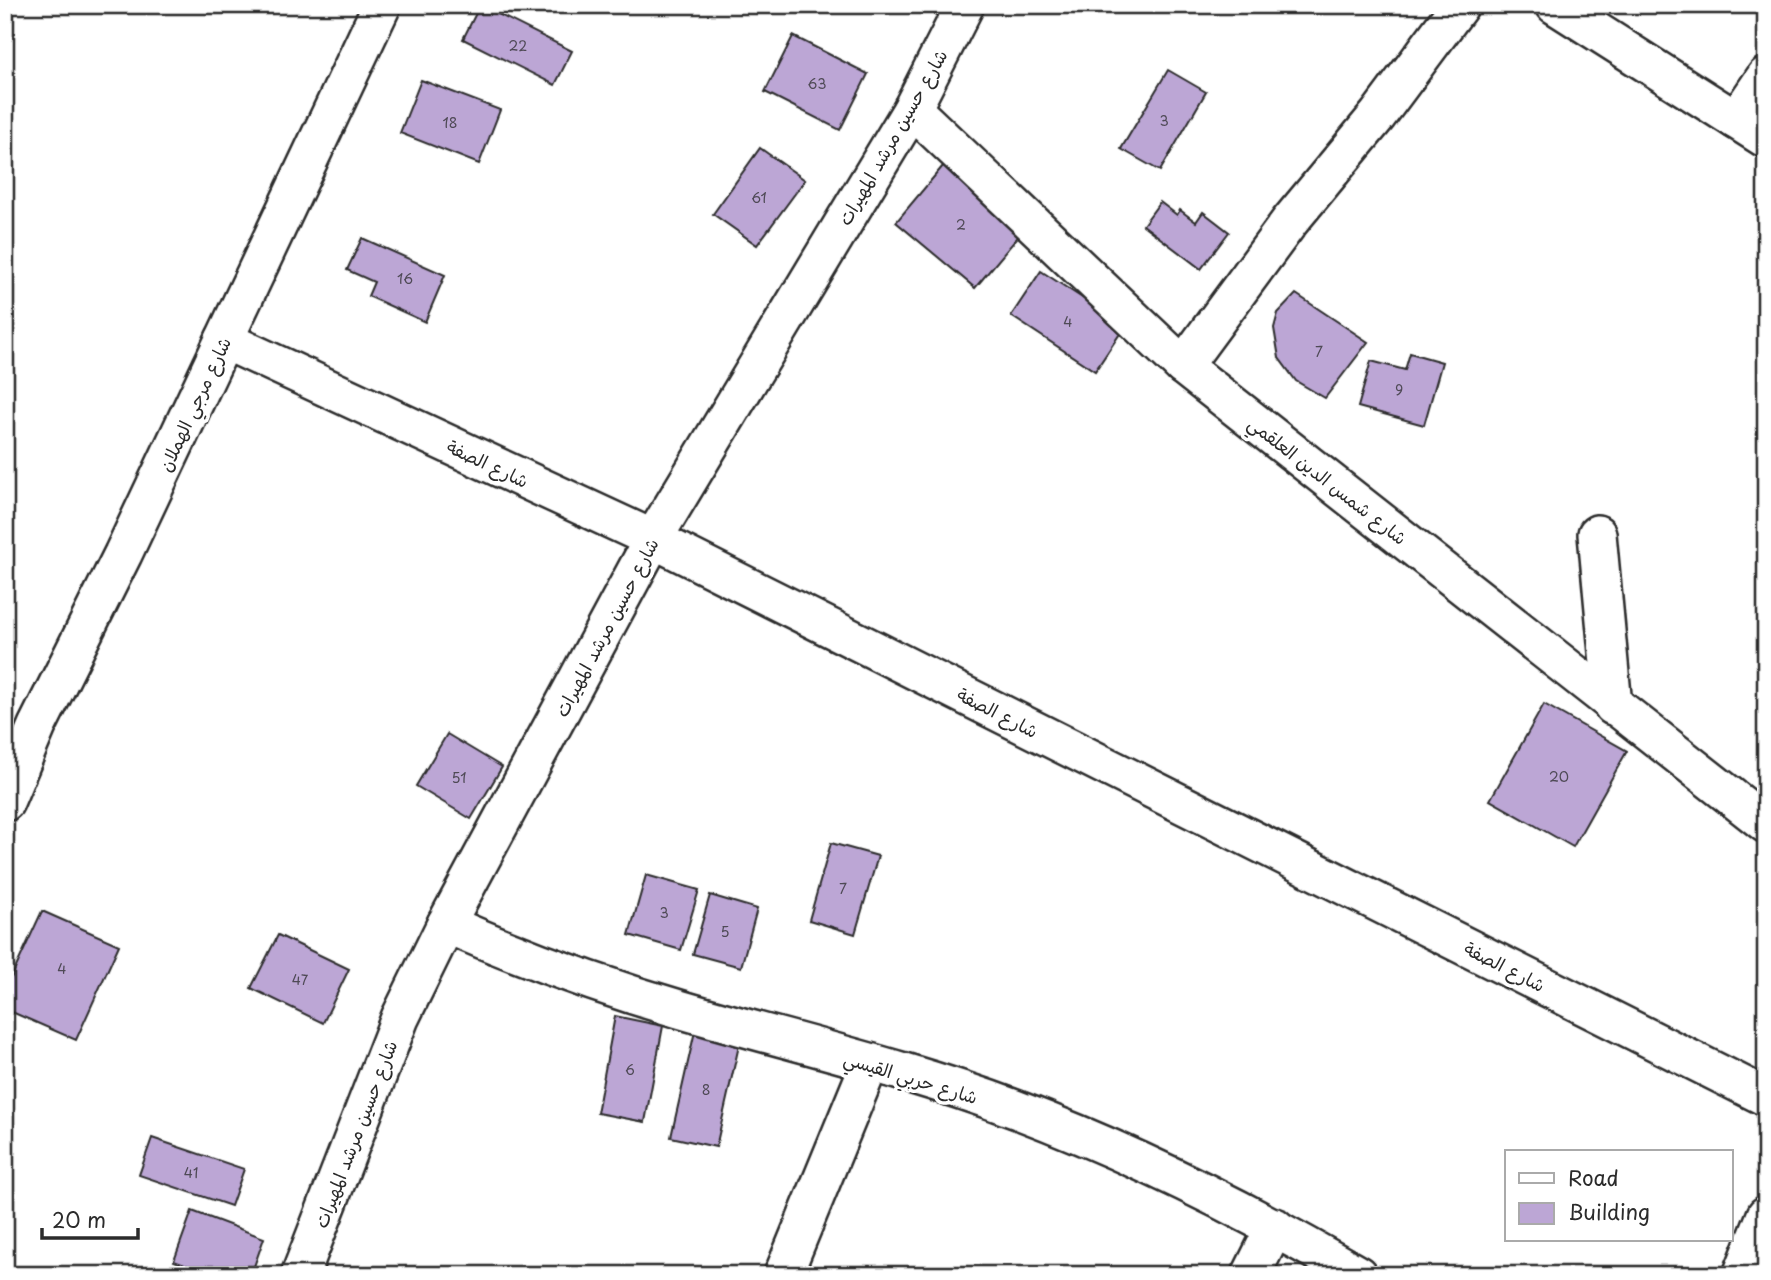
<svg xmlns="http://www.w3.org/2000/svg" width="1771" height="1280" viewBox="0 0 1771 1280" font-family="'Playpen Sans','Playpen Sans Arabic',sans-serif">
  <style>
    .building { fill: #bca6d5; stroke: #2b2b2b; stroke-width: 2 }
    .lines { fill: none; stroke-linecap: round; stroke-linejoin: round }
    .minor-casing { stroke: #2b2b2b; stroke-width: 42 }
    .minor { stroke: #fff; stroke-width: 37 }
    .labels { text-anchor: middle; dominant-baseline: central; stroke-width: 7; stroke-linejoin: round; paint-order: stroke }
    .number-label { font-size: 14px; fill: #4f4a56 }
    .street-label { font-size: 18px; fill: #2b2b2b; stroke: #fff }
  </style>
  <rect width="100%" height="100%" fill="#fff"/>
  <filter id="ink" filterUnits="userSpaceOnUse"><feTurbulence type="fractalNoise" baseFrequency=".0143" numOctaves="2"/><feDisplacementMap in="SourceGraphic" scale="14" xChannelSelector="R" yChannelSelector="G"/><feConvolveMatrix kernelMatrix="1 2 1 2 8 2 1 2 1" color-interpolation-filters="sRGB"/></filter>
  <g filter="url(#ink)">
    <g class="building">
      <path d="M480 5 572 51 555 85 463 39Z"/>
      <path d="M793 36 868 74 840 130 765 92Z"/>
      <path d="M1168 70 1206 92 1160 171 1121 149Z"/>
      <path d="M421 80 500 110 479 164 400 133Z"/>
      <path d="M760 148 805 180 757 245 713 214Z"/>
      <path d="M948 160 1027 226 975 288 896 222Z"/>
      <path d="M1160 202 1177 215 1180 210 1196 222 1203 212 1229 232 1201 269 1143 225Z"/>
      <path d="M362 238 445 275 425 322 368 296 374 282 347 270Z"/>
      <path d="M1041 271 1125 326 1095 371 1011 316Z"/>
      <path d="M1296 294 1368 342 1325 398 1296 381 1279 358 1274 328 1278 313Z"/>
      <path d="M1410 353 1442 362 1424 425 1358 407 1371 361 1405 370Z"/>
      <path d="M1544 704 1627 751 1573 847 1490 800Z"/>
      <path d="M447 734 502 767 471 819 416 786Z"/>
      <path d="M831 843 878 856 855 934 809 920Z"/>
      <path d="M646 875 699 890 681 950 629 935Z"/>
      <path d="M710 895 757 909 741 967 693 954Z"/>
      <path d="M42 911 119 945 76 1040 5 1009V991Z"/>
      <path d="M278 935 349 969 323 1023 251 988Z"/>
      <path d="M615 1016 663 1026 645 1122 597 1113Z"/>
      <path d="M695 1031 740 1041 716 1147 671 1137Z"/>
      <path d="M152 1138 244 1169 231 1206 139 1175Z"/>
      <path d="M192 1211 264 1238 251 1275H212L174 1261Z"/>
    </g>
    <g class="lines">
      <g class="minor-casing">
        <g id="minor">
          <path d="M1555 5 1766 139"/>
          <path d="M912 109 1183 366 1766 824"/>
          <path d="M1736 120 1766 76"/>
          <path d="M224 340 653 539 1766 1097"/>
          <path d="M1183 366 1290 221 1378 115 1460 5"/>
          <path d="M1597 534 1613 706"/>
          <path d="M5 802 37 726 123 554 382 5"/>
          <path d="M446 924C522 957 600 986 679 1009 791 1042 906 1068 1015 1109 1134 1154 1248 1211 1358 1275"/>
          <path d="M300 1275 400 1018 446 924 653 539 912 109 965 5"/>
          <path d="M783 1275 870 1063"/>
          <path d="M1251 1275 1275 1227"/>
          <path d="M1742 1275 1766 1215"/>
        </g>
      </g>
      <use href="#minor" class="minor"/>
    </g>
  </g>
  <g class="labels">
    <g class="number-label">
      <text x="518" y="45">22</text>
      <text x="817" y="83">63</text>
      <text x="1164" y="120">3</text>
      <text x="450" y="122">18</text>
      <text x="759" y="197">61</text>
      <text x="961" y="224">2</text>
      <text x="405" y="278">16</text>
      <text x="1068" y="321">4</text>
      <text x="1319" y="351">7</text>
      <text x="1399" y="389">9</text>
      <text x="1559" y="776">20</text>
      <text x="459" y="777">51</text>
      <text x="843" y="888">7</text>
      <text x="664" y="912">3</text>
      <text x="725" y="931">5</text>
      <text x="62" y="968">4</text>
      <text x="300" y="979">47</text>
      <text x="630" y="1069">6</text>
      <text x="706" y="1089">8</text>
      <text x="191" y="1172">41</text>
    </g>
    <g class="street-label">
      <text transform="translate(892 137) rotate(-60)">شارع حسين مرشد المهيرات</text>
      <text transform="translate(194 404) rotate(-65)">شارع مرجي الهملان</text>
      <text transform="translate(488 463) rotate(25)">شارع الصفة</text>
      <text transform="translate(1328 480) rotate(38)">شارع شمس الدين العلقمي</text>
      <text transform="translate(606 627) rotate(-62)">شارع حسين مرشد المهيرات</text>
      <text transform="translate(998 712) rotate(27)">شارع الصفة</text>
      <text transform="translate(1505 966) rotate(27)">شارع الصفة</text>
      <text transform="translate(911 1077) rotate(17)">شارع حربي القيسي</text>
      <text transform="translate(355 1134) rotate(-69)">شارع حسين مرشد المهيرات</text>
    </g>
  </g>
  <rect width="1771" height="1280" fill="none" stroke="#fff" stroke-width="28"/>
  <rect x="14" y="14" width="1743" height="1252" fill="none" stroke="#2b2b2b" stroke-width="2.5" filter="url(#ink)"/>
  <rect x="1505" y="1150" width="228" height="91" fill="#ffffff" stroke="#aaaaaa" stroke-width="2"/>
  <rect x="1519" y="1173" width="35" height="10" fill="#ffffff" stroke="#aaaaaa" stroke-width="2"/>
  <text x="1568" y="1186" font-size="21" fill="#2b2b2b">Road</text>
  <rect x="1519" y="1203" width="35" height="21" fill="#bca6d5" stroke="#aaaaaa" stroke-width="2"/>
  <text x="1568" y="1220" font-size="21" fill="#2b2b2b">Building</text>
  <path d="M42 1228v10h96v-10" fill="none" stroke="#2b2b2b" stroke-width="3.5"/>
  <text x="52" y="1228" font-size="21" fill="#2b2b2b" stroke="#ffffff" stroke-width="5" paint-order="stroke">20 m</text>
</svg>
